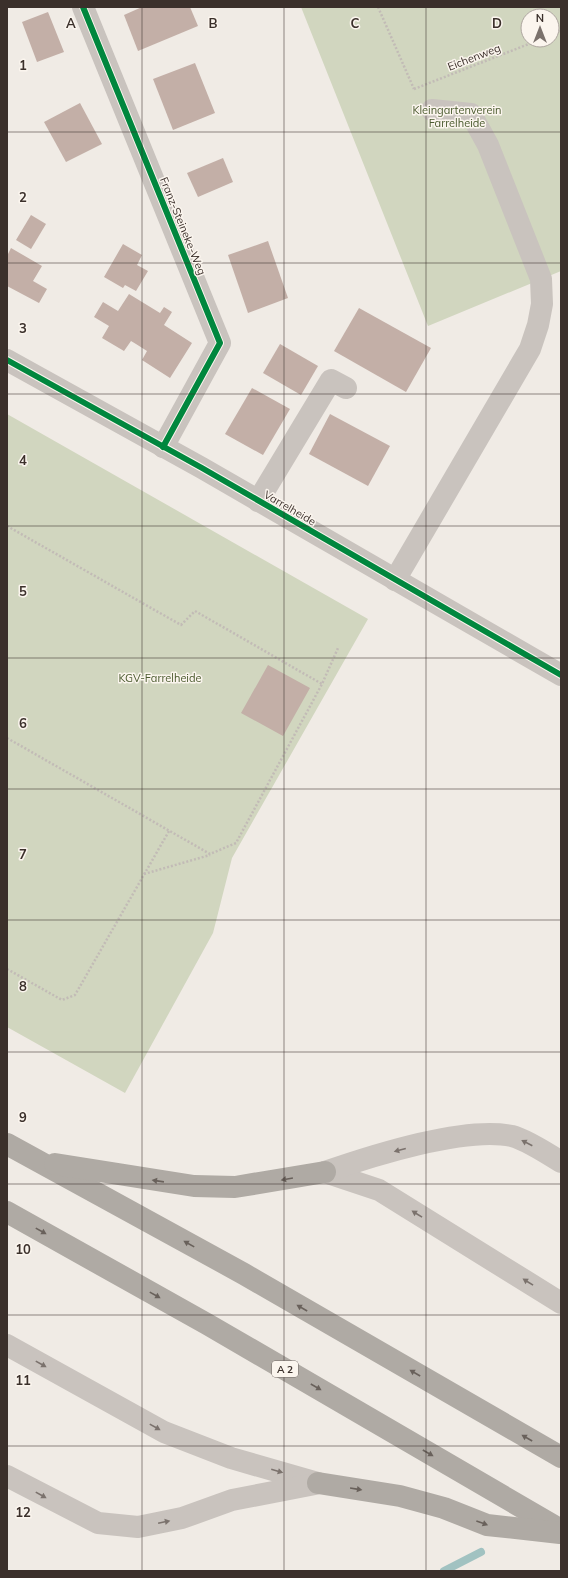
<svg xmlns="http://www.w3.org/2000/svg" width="568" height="1578" viewBox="0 0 568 1578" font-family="Mulish,sans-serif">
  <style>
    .green { fill: #d1d6bf; fill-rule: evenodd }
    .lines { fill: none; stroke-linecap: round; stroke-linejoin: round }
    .stream { stroke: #a1c2c1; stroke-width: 8 }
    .building { fill: #c3afa7 }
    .path { stroke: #c2bbb6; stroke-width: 2.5; stroke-dasharray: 2 2; stroke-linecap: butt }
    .minor { stroke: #c9c3be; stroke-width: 22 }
    .highway { stroke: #afaaa4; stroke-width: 22 }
    .cycleway-casing { stroke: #fbf5ee; stroke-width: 8 }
    .cycleway { stroke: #00873e; stroke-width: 6 }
    .oneway { fill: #7b726d }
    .oneway2 { fill: #69615b }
    .grid { fill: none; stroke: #3b302b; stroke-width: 1; stroke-opacity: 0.55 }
    .labels { text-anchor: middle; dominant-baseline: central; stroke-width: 3; stroke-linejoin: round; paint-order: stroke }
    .shield { fill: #fbf5ee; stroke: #756b66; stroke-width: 1 }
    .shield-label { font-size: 10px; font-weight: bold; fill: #3b302b }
    .street-label { font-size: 11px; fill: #3b302b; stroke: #fbf5ee }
    .park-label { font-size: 11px; fill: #4a5a2e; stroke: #fbf5ee }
    .grid-label { font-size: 13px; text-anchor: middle; font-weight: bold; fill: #3b302b; stroke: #fbf5ee; stroke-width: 3; stroke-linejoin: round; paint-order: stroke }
  </style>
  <rect width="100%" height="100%" fill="#f0ebe5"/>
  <g class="green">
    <path d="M301 7H561V271L428 326ZM528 16H552V40H528Z"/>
    <path d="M7 414 368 619 232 858 213 933 125 1093 7 1027Z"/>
  </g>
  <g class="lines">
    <path class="stream" d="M444 1571 481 1552"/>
  </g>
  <g class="building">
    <path d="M142 7H190L198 26 138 51 124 15Z"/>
    <path d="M48 12 64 52 37 62 22 22Z"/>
    <path d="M195 63 215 113 173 130 153 79Z"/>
    <path d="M80 103 102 144 66 162 44 122Z"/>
    <path d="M223 158 233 182 198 197 187 173Z"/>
    <path d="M31 215 46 224 31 249 16 240Z"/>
    <path d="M268 241 288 298 248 313 228 255Z"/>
    <path d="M123 244 142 255 137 265 148 271 136 291 125 285 123 288 104 277Z"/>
    <path d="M11 248 42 266 33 281 47 289 39 303 7 286V256Z"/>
    <path d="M129 294 160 313 164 307 172 312 164 325 192 343 170 378 142 360 147 351 136 344 131 341 124 351 102 338 109 326 94 317 103 302 118 311Z"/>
    <path d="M359 308 431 348 406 392 334 351Z"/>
    <path d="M280 344 318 366 301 395 263 373Z"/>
    <path d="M252 388 290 409 263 455 225 434Z"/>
    <path d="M330 414 390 446 368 486 309 454Z"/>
    <path d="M268 665 310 688 283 736 241 713Z"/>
  </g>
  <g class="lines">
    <g class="path">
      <path d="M378 7 414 89"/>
      <path d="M552 35 561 31"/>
      <path d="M414 89 539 40"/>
      <path d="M7 526 181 625 195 611 322 684"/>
      <path d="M7 738 210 854 236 843 322 684 338 648"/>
      <path d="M144 874 210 855"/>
      <path d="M7 969 62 1000 75 995 169 831"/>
    </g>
    <g class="minor">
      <path d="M83 7 220 343 163 447"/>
      <path d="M7 360 202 468 561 675"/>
      <path d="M258 501 331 380 346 388"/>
      <path d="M395 580 530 349 538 325 542 304 541 279 488 145 471 114 432 110"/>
      <path d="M325 1172 379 1190 561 1303"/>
      <path d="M325 1172C371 1156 465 1126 512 1136 524 1139 550 1155 561 1162"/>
      <path d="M7 1345 164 1432 231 1458 318 1483"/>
      <path d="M7 1476 98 1523 138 1527 182 1518 232 1500 315 1484"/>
    </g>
    <g class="highway">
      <path d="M7 1144 244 1274 561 1457"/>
      <path d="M55 1164 194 1186 235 1187 325 1172"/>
      <path d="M7 1212 207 1324 561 1530"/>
      <path d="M318 1483 400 1496 444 1508 487 1525 560 1533"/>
    </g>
    <g class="cycleway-casing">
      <g id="cycleway">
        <path d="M83 7 220 343 163 447"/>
        <path d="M7 360 202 468 561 675"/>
      </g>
    </g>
    <use href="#cycleway" class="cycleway"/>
  </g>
  <defs><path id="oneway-solid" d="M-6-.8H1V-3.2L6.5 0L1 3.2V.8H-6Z"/></defs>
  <g class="oneway">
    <use href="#oneway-solid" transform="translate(527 1143) rotate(-153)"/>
    <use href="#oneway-solid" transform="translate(400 1150) rotate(165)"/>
    <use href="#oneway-solid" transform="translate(417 1214) rotate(-148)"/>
    <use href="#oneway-solid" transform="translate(528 1282) rotate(-148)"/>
    <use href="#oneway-solid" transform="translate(41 1364) rotate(29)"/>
    <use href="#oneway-solid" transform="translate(155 1427) rotate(29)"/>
    <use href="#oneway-solid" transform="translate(277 1471) rotate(16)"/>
    <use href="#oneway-solid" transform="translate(41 1495) rotate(29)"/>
    <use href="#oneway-solid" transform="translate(164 1522) rotate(-12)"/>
  </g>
  <g class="oneway2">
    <use href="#oneway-solid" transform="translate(287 1179) rotate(170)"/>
    <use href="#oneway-solid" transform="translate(158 1181) rotate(-172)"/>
    <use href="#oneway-solid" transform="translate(41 1231) rotate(29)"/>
    <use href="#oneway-solid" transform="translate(189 1244) rotate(-151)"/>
    <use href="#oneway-solid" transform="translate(155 1295) rotate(29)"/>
    <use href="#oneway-solid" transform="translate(302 1308) rotate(-150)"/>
    <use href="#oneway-solid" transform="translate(415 1373) rotate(-150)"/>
    <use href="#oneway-solid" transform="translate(316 1387) rotate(30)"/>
    <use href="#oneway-solid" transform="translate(527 1438) rotate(-150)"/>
    <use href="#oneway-solid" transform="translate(428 1453) rotate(30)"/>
    <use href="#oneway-solid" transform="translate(356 1489) rotate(9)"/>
    <use href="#oneway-solid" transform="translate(482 1523) rotate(20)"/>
  </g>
  <path class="grid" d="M142 7V1571M284 7V1571M426 7V1571M7 132H561M7 263H561M7 394H561M7 526H561M7 658H561M7 789H561M7 920H561M7 1052H561M7 1184H561M7 1315H561M7 1446H561"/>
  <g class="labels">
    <rect class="shield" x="272" y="1361" width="26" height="16" rx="3"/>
    <g class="shield-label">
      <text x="285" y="1369">A 2</text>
    </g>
    <g class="street-label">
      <text transform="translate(474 57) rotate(-21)">Eichenweg</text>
      <text transform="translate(183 226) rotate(68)">Franz-Steineke-Weg</text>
      <text transform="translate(290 508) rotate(30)">Varrelheide</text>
    </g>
    <g class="park-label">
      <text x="457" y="110">Kleingartenverein<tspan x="457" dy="13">Farrelheide</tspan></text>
      <text x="160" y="678">KGV-Farrelheide</text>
    </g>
  </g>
  <g class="grid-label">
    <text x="71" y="28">A</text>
    <text x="213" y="28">B</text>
    <text x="355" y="28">C</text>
    <text x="497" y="28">D</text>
    <text x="23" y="70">1</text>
    <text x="23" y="202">2</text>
    <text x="23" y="333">3</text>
    <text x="23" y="465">4</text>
    <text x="23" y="596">5</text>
    <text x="23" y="728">6</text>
    <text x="23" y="859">7</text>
    <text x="23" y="991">8</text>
    <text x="23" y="1122">9</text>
    <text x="23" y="1254">10</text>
    <text x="23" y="1385">11</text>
    <text x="23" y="1517">12</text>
  </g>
  <rect width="568" height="1578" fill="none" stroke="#3b302b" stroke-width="16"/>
  <g transform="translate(540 28)"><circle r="19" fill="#fbf5ee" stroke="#aea6a0"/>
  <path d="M0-3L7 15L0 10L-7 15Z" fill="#7a716c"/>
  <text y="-6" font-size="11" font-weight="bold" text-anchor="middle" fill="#3b302b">N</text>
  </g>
</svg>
